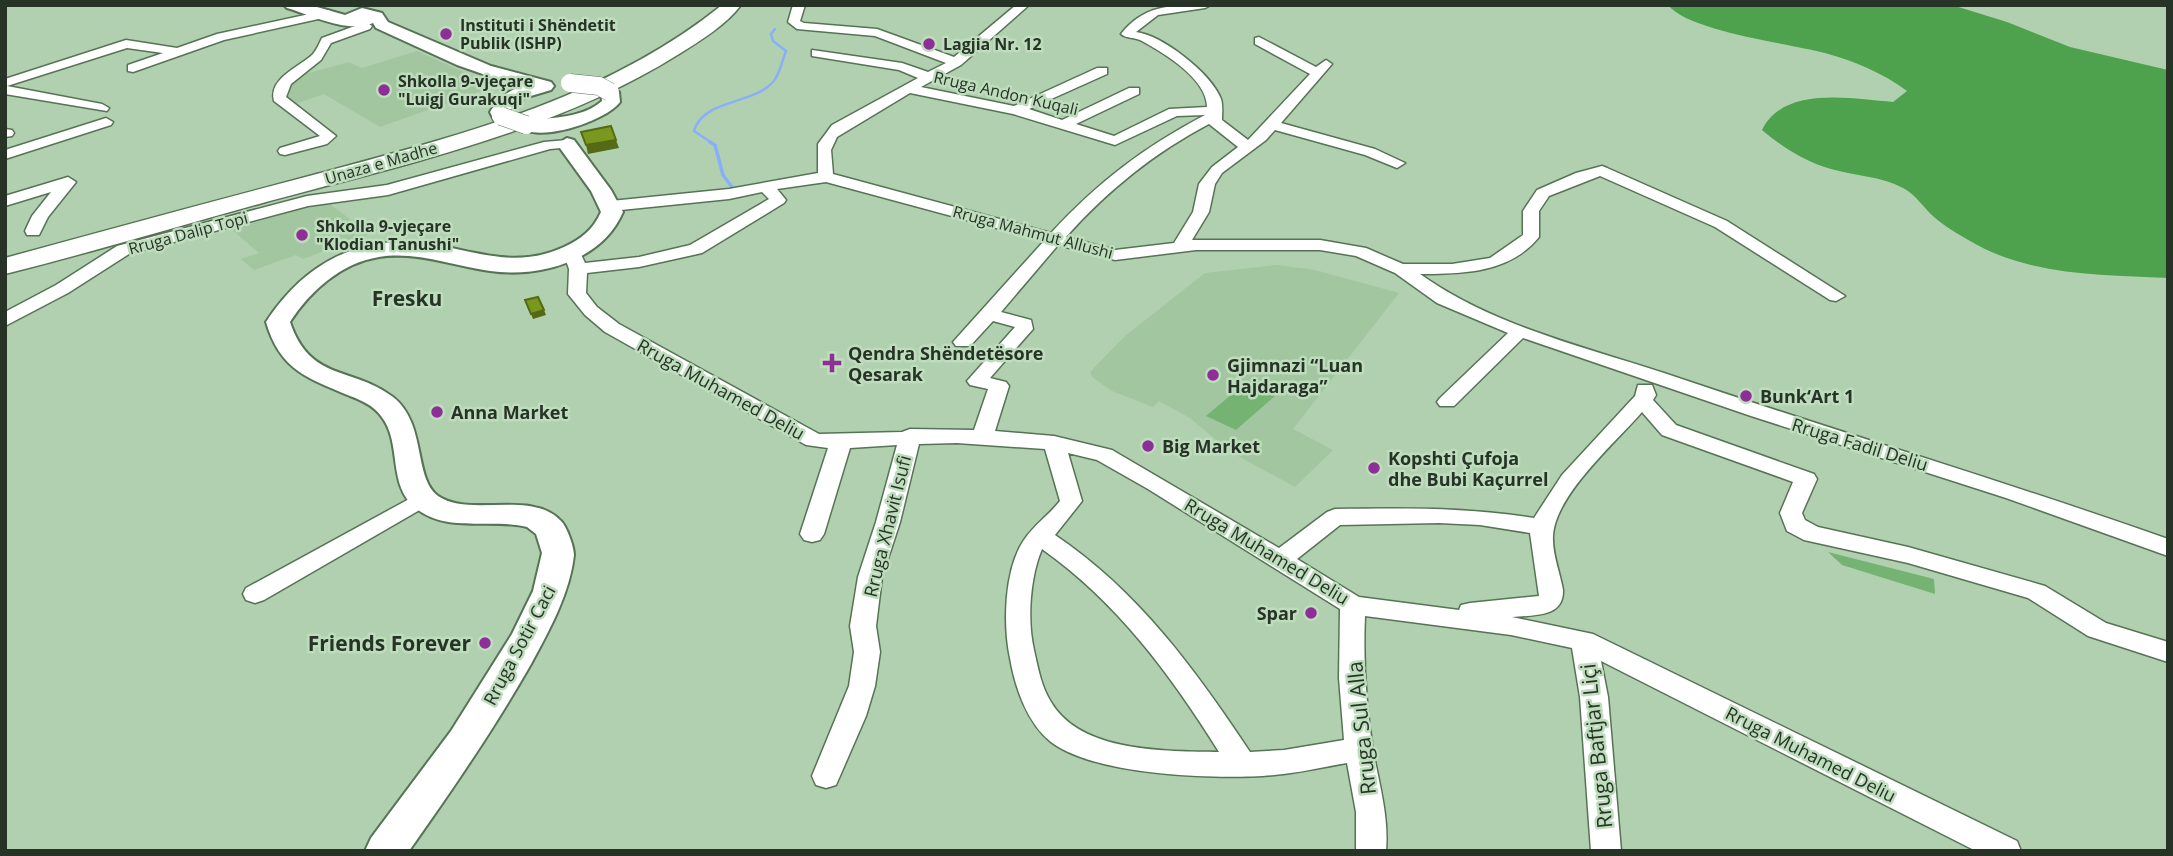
<svg xmlns="http://www.w3.org/2000/svg" width="2173" height="856" viewBox="0 0 2173 856" font-family="'Open Sans',sans-serif">
  <style>
    .built { fill: #a2c6a0 }
    .green { fill: #75b373 }
    .forest { fill: #4ea24d }
    .lines { fill: none; stroke-linecap: round; stroke-linejoin: round }
    .stream-far1 { stroke: #89affa; stroke-width: 2.5 }
    .stream { stroke: #89affa; stroke-width: 3.5 }
    .minor-casing { stroke: #577356; stroke-width: 3 }
    .major-casing { stroke: #577356; stroke-width: 4 }
    .highway-casing { stroke: #577356; stroke-width: 3 }
    .minor { fill: #fff; fill-rule: evenodd }
    .major { fill: #fff; fill-rule: evenodd }
    .highway { fill: #fff; fill-rule: evenodd }
    .major-bridge-casing { stroke: #577356; stroke-width: 19; stroke-linecap: butt }
    .major-bridge { stroke: #fff; stroke-width: 18 }
    .shaded-wall { fill: #556a15 }
    .building { fill: #7a981e; stroke: #556a15; stroke-width: 2 }
    .poi-dot { fill: #8e2f98; stroke: #beddbc; stroke-width: 2.5 }
    .labels { text-anchor: middle; dominant-baseline: central; stroke-width: 5; stroke-linejoin: round; paint-order: stroke }
    .far-poi-label { font-size: 16px; font-weight: bold; fill: #273326; stroke: #beddbc; text-anchor: start }
    .far-street-label { font-size: 16px; fill: #273326; stroke: #beddbc }
    .poi-label { font-size: 18px; font-weight: bold; fill: #273326; stroke: #beddbc; text-anchor: start }
    .street-label { font-size: 18px; fill: #273326; stroke: #beddbc }
    .quarter-label { font-size: 21px; font-weight: bold; fill: #273326; stroke: #beddbc }
    .near-poi-label { font-size: 21px; font-weight: bold; fill: #273326; stroke: #beddbc; text-anchor: end }
    .near-street-label { font-size: 21px; fill: #273326; stroke: #beddbc }
  </style>
  <rect width="100%" height="100%" fill="#b1d0af"/>
  <g class="built">
    <path d="M417 51 495 86 380 127 324 94 295 104 280 95 294 77 349 62 362 68Z"/>
    <path d="M323 199 370 234 303 259 296 255 254 270 241 259 259 253 229 227Z"/>
    <path d="M1277 265 1315 270 1399 293 1293 429 1333 450 1295 487 1229 451 1190 418 1159 401 1153 407 1112 391 1092 377 1090 372 1125 336 1205 273Z"/>
  </g>
  <g class="green">
    <path d="M1245 383 1275 396 1236 430 1206 416Z"/>
    <path d="M1828 552 1934 579 1935 594 1842 565Z"/>
  </g>
  <path class="forest" d="M1668 5H1952L2007 22 2070 47 2168 70V278C2102 275 2029 276 1970 241 1958 234 1944 226 1934 217 1923 207 1916 195 1903 188 1881 176 1855 176 1831 169 1805 162 1782 147 1762 130 1784 85 1852 99 1893 102L1907 91C1883 73 1854 61 1825 53 1788 43 1690 32 1668 5Z"/>
  <g class="lines">
    <path class="stream-far1" d="M712 143 694 131C703 99 753 105 773 82 780 74 782 61 786 51L773 41 771 34 775 29"/>
    <path class="stream" d="M710 142 715 145 723 175 735 191"/>
    <g class="minor-casing">
      <g id="minor">
        <path d="M793 5H805L800 21 804 23 877 29 954 57 1016 5H1029L961 65 921 87 1014 106 1097 68H1107V74L1029 109 1062 120 1129 88H1139V94L1076 124 1114 136 1169 109 1207 107C1207 79 1164 53 1142 41 1135 37 1127 39 1121 34 1145 3 1175 5 1211 5L1205 8 1158 15 1136 32C1162 35 1211 73 1221 99 1223 105 1222 114 1222 120L1248 140 1310 74 1255 44V38L1259 37 1316 67 1326 60 1332 64 1281 123 1375 149 1405 163 1397 168 1365 155 1275 130 1266 140 1222 173 1215 184 1209 212 1192 240H1320L1366 248 1403 264H1452L1490 258 1523 235V211L1537 190 1576 173 1602 166 1607 168 1727 221 1845 296 1836 301 1830 300 1715 227 1600 176 1549 196 1539 211V237C1510 273 1463 274 1420 274 1491 325 1582 346 1664 373 1832 430 2001 480 2168 539V556L2006 498 1751 416 1523 338 1454 406H1440L1437 402 1440 398 1508 333 1437 303 1395 273 1356 256 1320 250H1196L1115 260 1058 245 1001 312 1031 320 1033 329 990 378 1006 382 1009 386 995 431 1054 436 1112 450 1279 548 1327 512 1335 509C1405 508 1465 507 1534 518L1562 475 1635 396 1638 385H1652L1656 395 1653 400 1676 425 1814 474 1817 479 1802 513 1805 520 1818 527 1908 547 2045 586 2106 623 2168 642V662L2088 636 2028 598 1908 563 1804 540 1787 531 1780 513 1793 482 1662 435 1642 412C1616 442 1555 495 1553 536 1552 554 1560 572 1563 590 1564 618 1533 615 1512 617L1593 634 2017 841 2021 851H1976L1601 661 1608 697 1621 851H1591L1580 697 1572 648 1511 635 1365 616C1363 660 1366 706 1373 750 1379 784 1389 816 1386 851H1356V812L1347 763C1323 767 1299 773 1274 775 1219 780 1096 776 1051 742 1027 723 1015 687 1010 658 1003 625 1004 569 1024 540 1034 525 1049 515 1060 501L1045 449 957 443 919 444 900 522 882 577 876 626 880 652 875 686 866 716 836 785 826 788 816 785 812 776 849 686 854 652 850 626 858 577 876 522 897 445 850 448 824 534 820 540 812 542 804 540 800 534 828 448 806 445 605 332 585 315 568 294 569 269 563 252 572 247 578 248 585 263 639 257 690 245 769 199 762 192 729 199 611 211 603 206 611 201 729 189 818 173V144L832 125 918 78 899 70 812 56V50L902 63 928 72 946 63 875 36 797 29 788 22ZM910 93 1013 114 1115 145 1177 116 1205 115C1144 147 1098 182 1051 233L833 174 831 150 837 137ZM1209 124 1238 147 1212 167 1199 184 1193 212 1174 243 1115 250 1066 237C1108 190 1154 153 1209 124ZM826 182 1044 241 953 342 956 346H970L993 321 1015 327 967 381 970 385 988 389 974 430 910 429 902 432 819 434 619 324 597 307 586 293 587 273 639 267 702 253 784 203 786 200 777 189ZM1068 453 1097 460 1148 489 1340 609 1339 678 1344 740 1284 750 1250 752C1195 669 1138 591 1055 535L1082 501ZM1439 523 1480 525 1530 533 1539 596 1470 603 1461 605 1459 610 1359 597 1297 559 1340 525ZM1042 549C1117 602 1171 675 1219 752 1166 751 1081 753 1051 702 1041 686 1038 668 1034 650 1027 620 1030 577 1042 549Z"/>
        <path d="M328 10 332 12V16L224 40 133 72 128 71V65L163 53 127 48 7 86 102 104 109 108 107 111 5 94V79L126 40 177 48 217 34Z"/>
        <path d="M366 22 372 26 370 29 331 43 321 60 291 84 286 97 336 136 327 144 285 155 280 154 278 151 280 148 320 136 274 101C268 78 300 67 313 54 317 49 319 44 322 38Z"/>
        <path d="M106 118 113 122 111 125 5 159V150Z"/>
        <path d="M5 129 12 130 14 133 12 136 5 137Z"/>
        <path d="M567 140 572 141 574 144 572 147 550 149 388 195 308 206 129 254 68 293 5 326V312L56 285 117 246 307 196 387 185 544 142Z"/>
        <path d="M68 177 76 182 48 217 39 235H27L25 231 32 216 51 192 5 206V196Z"/>
        <path d="M422 492 430 494 433 499 430 504 264 600 255 603 246 600 243 594 246 588Z"/>
      </g>
    </g>
    <g class="major-casing">
      <g id="major">
        <path d="M284 5H310L345 15 362 8 382 13 388 22 491 66 551 82 554 86 551 90 524 98 508 112 510 116 508 120H494L490 112C498 99 506 92 520 87L457 65 376 28 373 23C348 34 311 15 287 8Z"/>
        <path d="M610 87 619 92 620 102C605 122 534 145 517 125 526 114 575 125 602 101L601 92Z"/>
        <path d="M567 138 574 140 611 190 623 212C602 261 540 278 490 271 453 266 417 251 379 257 341 263 310 291 290 322 310 382 352 366 393 397 427 424 413 477 438 496 470 518 531 489 561 521 567 527 574 547 574 555 570 593 549 631 531 664 494 729 452 790 409 851H365L371 838 451 731 512 634 533 591 542 553 536 534 527 527C492 518 447 533 417 509 386 486 403 443 381 416 374 406 361 400 350 396 307 378 280 370 266 322 297 275 338 245 396 242 455 239 504 275 564 247 581 239 593 230 601 212L591 191 557 144Z"/>
      </g>
    </g>
    <g class="highway-casing">
      <path id="highway" d="M722 5H741C726 25 700 41 679 54 555 132 406 164 266 202 179 226 93 252 5 274V258C108 230 210 202 313 175 457 136 604 100 722 5Z"/>
    </g>
    <use href="#minor" class="minor"/>
    <use href="#major" class="major"/>
    <use href="#highway" class="highway"/>
    <g class="major-bridge-casing">
      <g id="major-bridge">
        <path d="M570 83 599 86 610 92"/>
        <path d="M501 116 526 125"/>
      </g>
    </g>
    <use href="#major-bridge" class="major-bridge"/>
  </g>
  <g class="shaded-wall">
    <path d="M616 140 619 148 588 154 586 145Z"/>
    <path d="M544 310 546 315 533 319 531 314Z"/>
  </g>
  <g class="building">
    <path d="M611 126 616 140 586 145 581 132Z"/>
    <path d="M538 297 544 310 531 314 525 300Z"/>
  </g>
  <g class="poi-dot">
    <circle cx="446" cy="34" r="7"/>
    <circle cx="929" cy="44" r="7"/>
    <circle cx="384" cy="90" r="7"/>
    <circle cx="302" cy="235" r="7"/>
    <path d="M828.5 352.5h7v7h7v7h-7v7h-7v-7h-7v-7h7z"/>
    <circle cx="1213" cy="375" r="7"/>
    <circle cx="1746" cy="396" r="7"/>
    <circle cx="437" cy="412" r="7"/>
    <circle cx="1148" cy="446" r="7"/>
    <circle cx="1374" cy="468" r="7"/>
    <circle cx="1311" cy="613" r="7"/>
    <circle cx="485" cy="643" r="7"/>
  </g>
  <g class="labels">
    <g class="far-poi-label">
      <text x="460" y="25">Instituti i Shëndetit<tspan x="460" dy="18">Publik (ISHP)</tspan></text>
      <text x="943" y="44">Lagjia Nr. 12</text>
      <text x="398" y="81">Shkolla 9-vjeçare<tspan x="398" dy="18">"Luigj Gurakuqi"</tspan></text>
      <text x="316" y="226">Shkolla 9-vjeçare<tspan x="316" dy="18">"Klodian Tanushi"</tspan></text>
    </g>
    <g class="far-street-label">
      <text transform="translate(1006 93) rotate(13)">Rruga Andon Kuqali</text>
      <text transform="translate(381 163) rotate(-16)">Unaza e Madhe</text>
      <text transform="translate(1033 232) rotate(15)">Rruga Mahmut Allushi</text>
      <text transform="translate(188 233) rotate(-15)">Rruga Dalip Topi</text>
    </g>
    <g class="poi-label">
      <text x="848" y="353">Qendra Shëndetësore<tspan x="848" dy="21">Qesarak</tspan></text>
      <text x="1227" y="365">Gjimnazi “Luan<tspan x="1227" dy="21">Hajdaraga”</tspan></text>
      <text x="1760" y="396">Bunk‘Art 1</text>
      <text x="451" y="412">Anna Market</text>
      <text x="1162" y="446">Big Market</text>
      <text x="1388" y="458">Kopshti Çufoja<tspan x="1388" dy="21">dhe Bubi Kaçurrel</tspan></text>
      <text x="1297" y="613" text-anchor="end">Spar</text>
    </g>
    <g class="street-label">
      <text transform="translate(721 389) rotate(29)">Rruga Muhamed Deliu</text>
      <text transform="translate(1860 444) rotate(17)">Rruga Fadil Deliu</text>
      <text transform="translate(887 526) rotate(-76)">Rruga Xhavit Isufi</text>
      <text transform="translate(1267 551) rotate(31)">Rruga Muhamed Deliu</text>
      <text transform="translate(519 645) rotate(-62)">Rruga Sotir Caci</text>
      <text transform="translate(1811 754) rotate(27)">Rruga Muhamed Deliu</text>
    </g>
    <g class="quarter-label">
      <text x="407" y="298">Fresku</text>
    </g>
    <g class="near-poi-label">
      <text x="471" y="643">Friends Forever</text>
    </g>
    <g class="near-street-label">
      <text transform="translate(1361 728) rotate(-96)">Rruga Sul Alla</text>
      <text transform="translate(1596 746) rotate(-96)">Rruga Baftjar Liçi</text>
    </g>
  </g>
  <rect width="2173" height="856" fill="none" stroke="#273326" stroke-width="14"/>
</svg>
